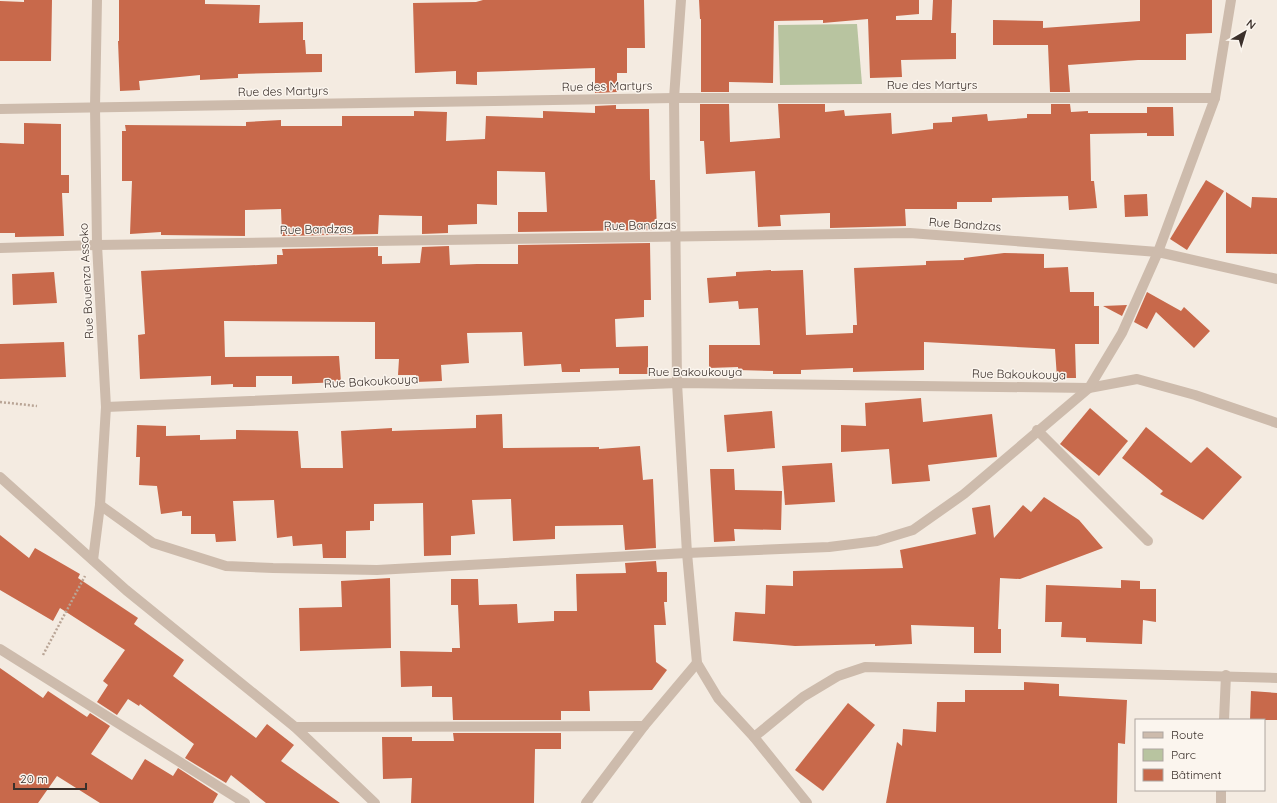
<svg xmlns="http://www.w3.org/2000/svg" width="1277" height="803" viewBox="0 0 1277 803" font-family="Quicksand,sans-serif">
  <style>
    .green { fill: #b8c4a0 }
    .building { fill: #c8694b }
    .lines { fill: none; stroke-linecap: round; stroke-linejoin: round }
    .path { stroke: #b9a596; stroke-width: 2.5; stroke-dasharray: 2 2; stroke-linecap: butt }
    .street { stroke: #cdbbac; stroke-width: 10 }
    .labels { text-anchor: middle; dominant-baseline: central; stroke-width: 3; stroke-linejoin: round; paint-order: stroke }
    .street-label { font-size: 12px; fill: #3b302b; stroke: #fbf5ee }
  </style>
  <rect width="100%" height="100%" fill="#f4ebe1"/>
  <path class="green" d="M857 24 862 84 780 85 778 25Z"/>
  <g class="building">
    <path d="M24 0H52L51 61H0V1L24 2Z"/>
    <path d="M119 0H205V4L260 5 259 23 303 22V40H305L306 54H322V72L238 74V78L200 80V75L139 81 140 90 120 91 118 41H119Z"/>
    <path d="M483 0H644L645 48H627V73H617V92L595 93V68L477 72V85L456 84V71L415 73 413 3 476 2Z"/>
    <path d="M699 0H919V14L896 16V20H932L933 0H952L951 33H956V59L901 60 902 77 870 78 868 19 823 23V20L774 21 773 83 729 82V92H701V19H700Z"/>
    <path d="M1140 0H1212V33L1186 34V60H1138L1068 65 1070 92H1050L1048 45H993V20L1043 21V28L1140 21Z"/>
    <path d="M700 104H729L730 142 780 138 778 104H825V112L844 110 845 116 891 113 892 134 933 129V123L952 122V117L987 114 988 121 1027 118V114H1051V104H1070L1071 112 1088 111V113H1147V107H1173L1174 136H1147V133L1090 134 1091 181H1094L1097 208 1069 210 1068 196 992 198V202H957V209H905L906 226 830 228V213L780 215 781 226 758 227 755 171 706 174 704 141H700Z"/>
    <path d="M616 105V109H649L650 180H655L657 230 518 232V212H547L545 172 497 171V205L477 204V224L448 225V233L422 234V216L379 215 378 234 282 236 281 209 245 210V236L161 235V232L130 234 132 181H122V131H126L125 125 246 126V122L281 120V126H342V116H414V111L447 112 446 141 485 139 486 116 543 118V111L595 113V106Z"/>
    <path d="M24 123 61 124V175H69V193H62L64 236 15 237V233H0V143L24 144Z"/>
    <path d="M1206 180 1224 191 1187 250 1170 239Z"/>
    <path d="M1226 192 1251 208 1252 197 1277 198V254L1226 253Z"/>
    <path d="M1147 194 1148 216 1125 217 1124 195Z"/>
    <path d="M650 243 651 300H644V317L615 319 616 347 648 346V374H619V368L580 369V372H562L561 364 524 366 522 332 467 333 469 363 441 365 442 381 416 382V375H398L399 359H375V322L224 321 225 357 339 356 341 382 292 384V376H256V387H233V384L211 385V376L140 379 138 335 145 334 141 271 277 264V255H283L282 249 378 247V256H382V264L420 263 422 247 449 246 450 265 477 264H518V245Z"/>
    <path d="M1004 253 1044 254V268L1068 267 1070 292H1094V306H1099V344H1075L1076 378H1057L1055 349 924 342V370L853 372V368L801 370V374H773V371L738 370V367L709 368V345H760L758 308 739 309 738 301 709 303 707 278 736 276V272L771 270V271L803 270 806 335 853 333V325H857L854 268 926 265V261L964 260V258Z"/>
    <path d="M54 272 57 303 13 305 12 274Z"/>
    <path d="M1147 292 1181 311 1184 307 1210 331 1194 348 1156 312 1147 329 1134 322Z"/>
    <path d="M1127 305 1122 316 1103 306Z"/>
    <path d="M64 342 66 377 0 379V344Z"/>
    <path d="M921 398 923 422 992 414 997 457 928 465 930 481 892 484 889 449 841 452V425L866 426 865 403Z"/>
    <path d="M1090 408 1128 441 1099 476 1060 444Z"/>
    <path d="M772 411 775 448 727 452 724 415Z"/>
    <path d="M502 414 503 448 599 447V449L640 446 643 480 653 479 656 548 625 550 623 525 555 526V539L513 541 511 499 472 500 475 534 451 536V555L424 556 423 503 374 504V521H370V530L346 531V558H323L322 544 293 546 292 536 277 538 274 500 233 501 236 541 216 542 215 534H191V516H182V511L161 514 157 486 139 485 140 457H136L137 425 166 426V436L200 435V440L236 439V430L298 431 301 468H343L341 431 392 428V431L476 428V415Z"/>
    <path d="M1146 427 1191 463 1207 447 1242 477 1203 520 1160 494 1163 491 1122 458Z"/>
    <path d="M832 463 835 502 785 505 782 466Z"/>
    <path d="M710 469H734L735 490 782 491 781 530 734 529 735 541 714 542Z"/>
    <path d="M1044 497 1079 520 1103 548 1020 579 1000 578 998 629H1001V653H974V627L911 625 912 644 875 646V644L795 646 733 641 735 612 765 614 766 585 793 586V571L903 568 900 550 976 534 972 508 990 505 994 538 1023 505 1031 512Z"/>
    <path d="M0 535 29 558 35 548 80 574 78 578 138 618 134 624 184 660 173 676 256 738 267 724 294 745 281 761 340 803H266L231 775 226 783 185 758 194 744 140 704 139 706 128 699 117 715 97 702 108 685 103 681 125 650 60 608 53 621 0 590Z"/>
    <path d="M656 561 657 572H667V602H664L666 625H654L656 662 667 670 652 690 589 691 590 711H561V720H453L452 697H432V686L401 687 400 651 452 652V648H460L458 605H451V579H478L479 605 517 604 518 623 554 621V611H577L576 574 626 573 625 563Z"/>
    <path d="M390 578 391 648 300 651 299 608 342 607 341 581Z"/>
    <path d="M1121 580 1140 581V589H1156V622L1143 620 1142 644 1086 642V638L1061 637 1062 622H1045L1046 585 1121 588Z"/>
    <path d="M0 668 43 698 48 691 87 717 90 713 110 726 91 754 132 780 145 759 173 776 178 768 218 794 213 803H100L57 776 38 803H0Z"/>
    <path d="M1024 682 1059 684V696L1127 700 1125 744 1118 743 1117 803H886L897 742 902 746 903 729 936 732 937 702H965V690H1024Z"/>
    <path d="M1251 691 1277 693V720H1250Z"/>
    <path d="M848 703 875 725 823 791 795 770Z"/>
    <path d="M453 733H561V749H535L534 803H411L412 778 383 779 382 737H412V741H454Z"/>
  </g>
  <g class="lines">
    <g class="path">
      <path d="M0 402 37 406"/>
      <path d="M43 655 85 576"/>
    </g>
    <g class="street">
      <path d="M681 0 674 98 677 383 687 553 697 663 718 698 754 737 807 803"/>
      <path d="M0 109 674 98H1215"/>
      <path d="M0 248 97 245 910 233 1158 252 1277 279"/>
      <path d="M106 407 677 383 1089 388 1137 379 1195 395 1277 423"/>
      <path d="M1037 430 1148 541"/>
      <path d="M0 477 126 590 295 727 375 803"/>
      <path d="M100 505 153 543 226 566 273 568 377 570 687 553 829 547 877 541 913 530 964 494 1089 388 1122 333 1158 252 1215 98 1231 0"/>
      <path d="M93 560 100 505 106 407 97 245 95 107 97 0"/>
      <path d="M0 649 245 803"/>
      <path d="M1224 720 1226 675"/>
      <path d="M295 727 644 726"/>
      <path d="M754 737 803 697 838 676 865 667 1277 678"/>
      <path d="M586 803 644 726 697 663"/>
      <path d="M1221 803V790"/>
    </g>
  </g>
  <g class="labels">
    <g class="street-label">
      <text x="932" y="84">Rue des Martyrs</text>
      <text transform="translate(607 86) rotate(-1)">Rue des Martyrs</text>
      <text transform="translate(283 91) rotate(-1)">Rue des Martyrs</text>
      <text transform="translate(965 224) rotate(4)">Rue Bandzas</text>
      <text transform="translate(640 225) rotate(-1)">Rue Bandzas</text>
      <text transform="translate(316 229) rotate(-1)">Rue Bandzas</text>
      <text transform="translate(86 281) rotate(-93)">Rue Bouenza Assoko</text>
      <text x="695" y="371">Rue Bakoukouya</text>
      <text transform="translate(1019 374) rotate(1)">Rue Bakoukouya</text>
      <text transform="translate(371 381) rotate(-3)">Rue Bakoukouya</text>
    </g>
  </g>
  <rect x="1135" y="719" width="130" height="72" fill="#fbf5ee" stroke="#aea6a0"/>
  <rect x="1143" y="732" width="20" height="6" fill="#cdbbac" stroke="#aea6a0"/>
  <text x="1171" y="739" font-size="12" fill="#3b302b">Route</text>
  <rect x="1143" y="749" width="20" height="12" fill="#b8c4a0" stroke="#aea6a0"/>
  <text x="1171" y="759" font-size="12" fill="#3b302b">Parc</text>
  <rect x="1143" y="769" width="20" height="12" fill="#c8694b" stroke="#aea6a0"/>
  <text x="1171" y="779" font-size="12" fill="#3b302b">Bâtiment</text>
  <g transform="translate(1245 32) rotate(38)" stroke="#fbf5ee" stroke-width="3" paint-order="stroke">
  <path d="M0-3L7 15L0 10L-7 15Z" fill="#3b302b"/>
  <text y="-6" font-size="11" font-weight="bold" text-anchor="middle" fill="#3b302b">N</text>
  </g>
  <path d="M14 783v6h72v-6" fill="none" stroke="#3b302b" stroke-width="2"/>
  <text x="20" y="783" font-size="12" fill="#3b302b" stroke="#fbf5ee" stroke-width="3" paint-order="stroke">20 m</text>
</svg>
